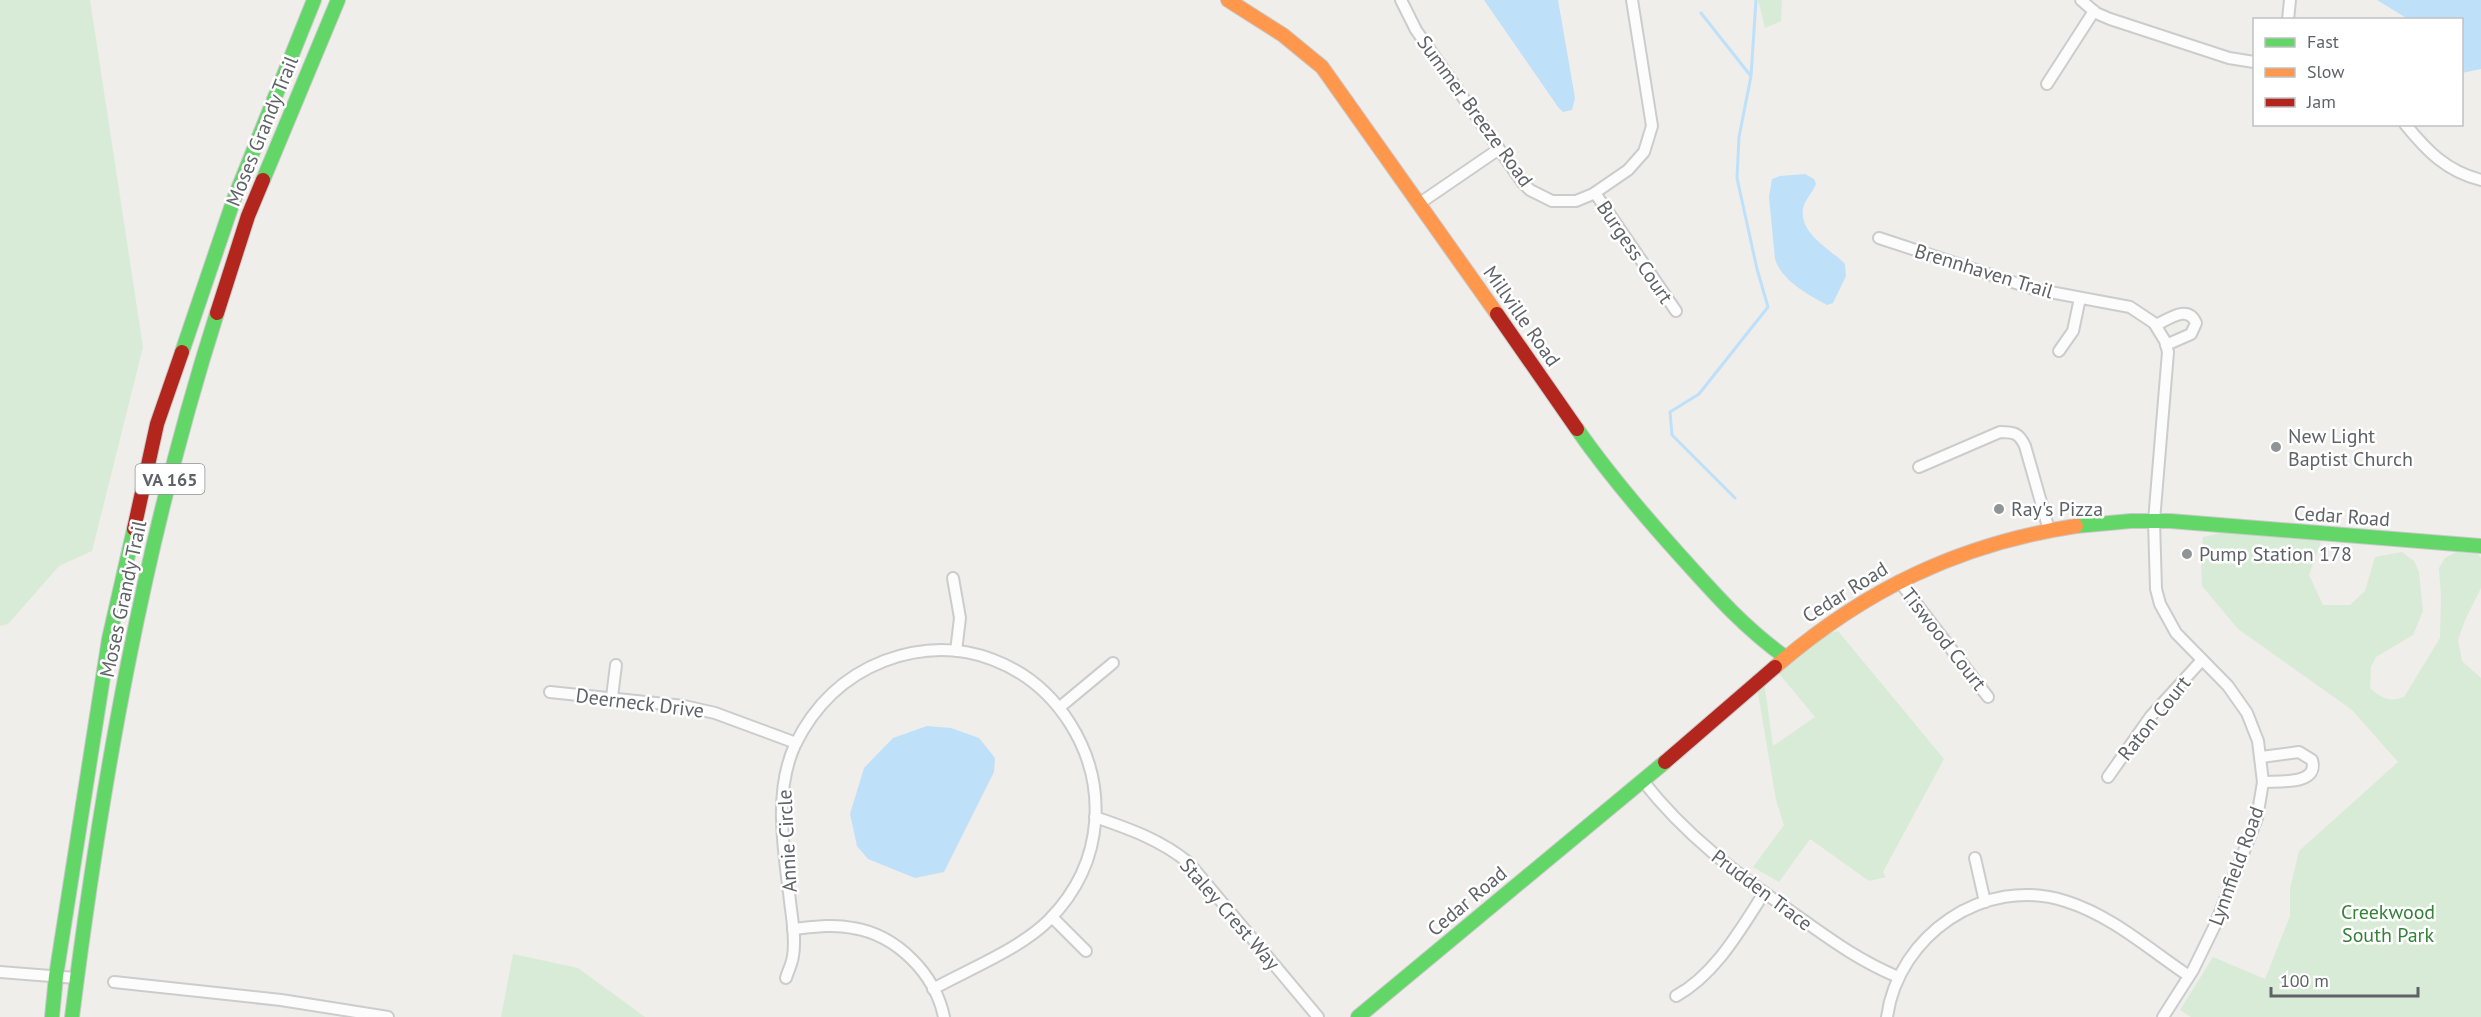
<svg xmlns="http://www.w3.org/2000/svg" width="2481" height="1017" viewBox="0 0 2481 1017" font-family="'PT Sans',sans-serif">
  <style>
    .green { fill: #d8ebd6 }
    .water { fill: #bfe0f9 }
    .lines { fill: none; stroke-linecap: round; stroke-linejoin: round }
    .stream { stroke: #bfe0f9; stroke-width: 3 }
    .street-casing { stroke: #cbcccc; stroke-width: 14 }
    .fast-casing { stroke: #cacacb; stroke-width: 16 }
    .slow-casing { stroke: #cacacb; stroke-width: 16 }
    .jam-casing { stroke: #cacacb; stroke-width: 16 }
    .street { stroke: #fdfcfc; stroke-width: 10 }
    .fast { stroke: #63d668; stroke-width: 14 }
    .slow { stroke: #ff974d; stroke-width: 14 }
    .jam { stroke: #b3261e; stroke-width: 14 }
    .poi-dot { fill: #919496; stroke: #fff; stroke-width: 2 }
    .labels { text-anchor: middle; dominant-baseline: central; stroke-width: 5; stroke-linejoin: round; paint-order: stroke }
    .shield { fill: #fff; stroke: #8f9295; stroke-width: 1.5 }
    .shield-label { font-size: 18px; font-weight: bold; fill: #5f6368 }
    .street-label { font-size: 20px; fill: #5f6368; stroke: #fff }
    .poi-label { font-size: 20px; fill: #5f6368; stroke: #fff; text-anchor: start }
    .park-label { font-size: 20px; fill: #348238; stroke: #fff }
  </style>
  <rect width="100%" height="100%" fill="#efeeea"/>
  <g class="green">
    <path d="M0 0H90L143 347 92 551 59 566 8 624 0 626Z"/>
    <path d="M1758 0H1782L1781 21 1765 28Z"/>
    <path d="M2249 526 2323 536 2309 575 2323 605H2350L2365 591 2375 557 2402 552 2414 561 2419 572 2423 611 2413 635 2376 657 2371 667 2370 688C2382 699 2390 702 2404 697L2440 638 2441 598 2439 568 2445 558 2456 552 2478 554 2481 558V588L2465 620 2458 640 2462 661 2481 678V1017H2191L2180 1010 2213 957 2265 979 2290 916V889L2299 851 2398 762 2352 710 2238 629 2202 586 2201 558 2203 537Z"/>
    <path d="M1838 631 1944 759 1883 872 1886 877 1869 881 1810 839 1779 882 1753 867 1784 825 1776 800 1757 687 1764 681 1773 746 1815 717 1777 671 1824 634Z"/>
    <path d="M513 954 578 968 645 1017H501Z"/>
  </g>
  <g class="water">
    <path d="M1484 0H1558L1575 98 1572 110 1563 112 1558 107Z"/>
    <path d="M2377 0H2481V69L2462 73V20L2408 19Z"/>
    <path d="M1805 174 1814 179 1816 184C1813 192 1804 201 1803 209 1799 234 1832 250 1845 264L1846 276 1833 303 1827 305C1807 294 1782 281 1775 259L1769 197 1772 179 1780 176Z"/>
    <path d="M927 726 951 728 979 738 995 758 994 772 944 872 915 878 868 859 857 846 850 814 864 768 893 738Z"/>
  </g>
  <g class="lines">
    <g class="stream">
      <path d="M1701 13 1750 75"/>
      <path d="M1735 498 1672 435 1670 412 1699 394 1768 307 1757 269 1737 178 1739 137 1751 76 1756 0"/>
    </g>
    <g class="street-casing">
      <g id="street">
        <path d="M1401 0 1416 30 1522 182 1530 190 1552 201H1576L1593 194 1628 170 1644 152 1652 126 1632 0"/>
        <path d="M2081 0 2096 13 2110 19 2229 58 2254 62"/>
        <path d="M2288 20 2290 0"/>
        <path d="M2047 84 2094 11"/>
        <path d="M2405 124C2427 151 2446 171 2481 180"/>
        <path d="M1595 193 1676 311"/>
        <path d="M1420 203 1499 149"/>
        <path d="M1879 238 2034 289 2130 307 2154 323 2165 341 2168 352 2154 521 2156 589 2160 604 2176 633 2228 686 2247 713 2258 741 2263 782 2257 818 2215 925 2193 970 2163 1017"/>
        <path d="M2156 325C2169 319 2188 304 2196 323L2191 334 2166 345"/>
        <path d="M2059 351 2073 331 2080 298"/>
        <path d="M1919 467 2000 432C2014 432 2019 433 2025 446L2049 530"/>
        <path d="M953 578 960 618 956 651"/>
        <path d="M1899 581 1988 697"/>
        <path d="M550 692 684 706 715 713 796 743"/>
        <path d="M612 697 616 665"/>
        <path d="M1060 707 1113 663"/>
        <path d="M2261 757 2299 752 2312 760C2319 785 2280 781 2263 782"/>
        <path d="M2108 777 2151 716 2202 660"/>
        <path d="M1643 781C1685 835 1737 874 1793 913 1830 939 1856 959 1898 977"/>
        <path d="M1095 817C1130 829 1161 840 1189 863L1318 1017"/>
        <path d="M1975 858 1985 902"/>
        <path d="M1052 917 1086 951"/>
        <path d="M793 929C813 927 833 924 853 928 897 935 935 974 944 1017"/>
        <path d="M0 972 76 978"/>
        <path d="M786 978C788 971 792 964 793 956 796 938 792 919 790 901 784 850 773 793 795 745 814 706 843 677 884 661 1042 602 1167 800 1049 920 1020 949 969 969 933 989"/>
        <path d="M114 982 281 1000 388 1017"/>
        <path d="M1676 996C1715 975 1740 930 1764 893"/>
        <path d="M1887 1017C1898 936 1984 875 2065 901 2111 915 2150 950 2189 976"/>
      </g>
    </g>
    <g class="fast-casing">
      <g id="fast">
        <path d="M263 180 338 0"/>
        <path d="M182 352 234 199 314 0"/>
        <path d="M1577 429C1607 472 1641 512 1676 551 1712 591 1741 625 1785 657"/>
        <path d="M2076 526 2131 521H2170L2481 546"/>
        <path d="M52 1017 56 976 109 639 134 529"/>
        <path d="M72 1017C102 779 144 542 217 313"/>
        <path d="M1358 1017 1665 762"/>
      </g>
    </g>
    <g class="slow-casing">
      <g id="slow">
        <path d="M1228 0 1283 35 1322 67 1497 314"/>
        <path d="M1775 667C1864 590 1959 544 2076 526"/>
      </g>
    </g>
    <g class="jam-casing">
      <g id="jam">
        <path d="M217 313 248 216 263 180"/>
        <path d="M1497 314 1577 429"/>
        <path d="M134 529 157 424 182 352"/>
        <path d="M1665 762 1775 667"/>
      </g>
    </g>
    <use href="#street" class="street"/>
    <use href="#fast" class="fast"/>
    <use href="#slow" class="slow"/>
    <use href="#jam" class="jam"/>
  </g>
  <g class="poi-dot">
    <circle cx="2276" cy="447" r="6"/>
    <circle cx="1999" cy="509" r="6"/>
    <circle cx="2187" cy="554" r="6"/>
  </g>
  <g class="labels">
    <rect class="shield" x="135.5" y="464" width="69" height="30" rx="4.5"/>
    <g class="shield-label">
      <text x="170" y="479">VA 165</text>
    </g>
    <g class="street-label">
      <text transform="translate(1475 111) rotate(54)">Summer Breeze Road</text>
      <text transform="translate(262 131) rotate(-68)">Moses Grandy Trail</text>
      <text transform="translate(1635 252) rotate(56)">Burgess Court</text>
      <text transform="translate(1984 271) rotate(17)">Brennhaven Trail</text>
      <text transform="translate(1522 316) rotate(55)">Millville Road</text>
      <text transform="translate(2342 516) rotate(4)">Cedar Road</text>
      <text transform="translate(1845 592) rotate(-32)">Cedar Road</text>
      <text transform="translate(123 599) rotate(-78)">Moses Grandy Trail</text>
      <text transform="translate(1944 639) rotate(52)">Tiswood Court</text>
      <text transform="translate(640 703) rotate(7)">Deerneck Drive</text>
      <text transform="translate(2154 718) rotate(-51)">Raton Court</text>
      <text transform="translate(787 841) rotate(-93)">Annie Circle</text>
      <text transform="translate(2236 866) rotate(-70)">Lynnfield Road</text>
      <text transform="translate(1762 890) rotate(37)">Prudden Trace</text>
      <text transform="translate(1467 901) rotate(-40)">Cedar Road</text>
      <text transform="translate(1230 914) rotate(49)">Staley Crest Way</text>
    </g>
    <g class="poi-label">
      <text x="2288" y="436">New Light<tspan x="2288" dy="23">Baptist Church</tspan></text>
      <text x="2011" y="509">Ray's Pizza</text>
      <text x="2199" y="554">Pump Station 178</text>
    </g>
    <g class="park-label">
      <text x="2388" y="912">Creekwood<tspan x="2388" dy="23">South Park</tspan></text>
    </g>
  </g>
  <rect x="2253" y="18" width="210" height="108" fill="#ffffff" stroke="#bfc1c3" stroke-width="1.5"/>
  <rect x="2265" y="38" width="30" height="9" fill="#63d668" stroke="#bfc1c3" stroke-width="1.5"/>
  <text x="2307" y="48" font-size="18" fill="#5f6368">Fast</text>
  <rect x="2265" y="68" width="30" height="9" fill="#ff974d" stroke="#bfc1c3" stroke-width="1.5"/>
  <text x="2307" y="78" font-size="18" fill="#5f6368">Slow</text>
  <rect x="2265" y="98" width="30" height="9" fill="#b3261e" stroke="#bfc1c3" stroke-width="1.5"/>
  <text x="2307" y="108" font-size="18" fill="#5f6368">Jam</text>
  <path d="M2271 987v9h147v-9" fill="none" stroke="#5f6368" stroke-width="3"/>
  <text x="2280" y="987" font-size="18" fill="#5f6368" stroke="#ffffff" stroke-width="4.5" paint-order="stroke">100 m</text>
</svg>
